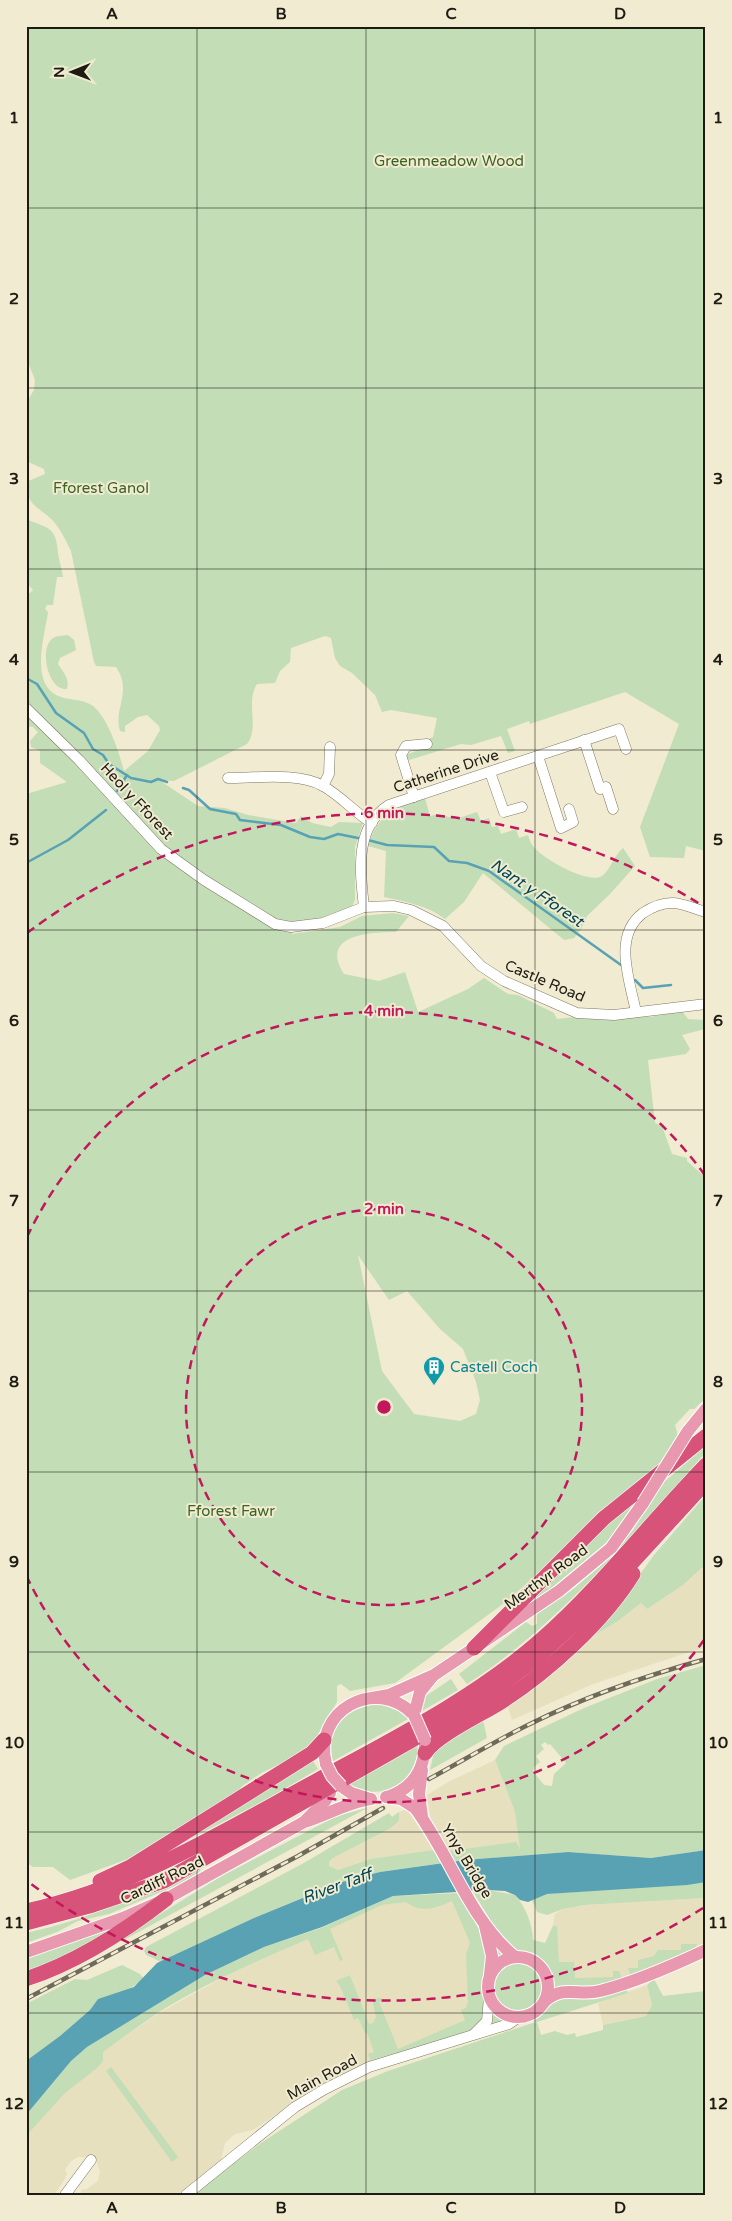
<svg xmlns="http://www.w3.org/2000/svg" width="732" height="2221" viewBox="0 0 732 2221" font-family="'Varela Round',sans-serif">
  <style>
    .built { fill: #e7e0bf }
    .green { fill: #c3ddb7; fill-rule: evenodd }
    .water { fill: #58a2b4 }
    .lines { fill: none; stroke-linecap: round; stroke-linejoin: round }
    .stream { stroke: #58a2b4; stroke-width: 2.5 }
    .minor-casing { stroke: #7e7962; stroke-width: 11 }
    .major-casing { stroke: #fff; stroke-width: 14 }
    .highway-casing { stroke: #fff; stroke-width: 16 }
    .minor { stroke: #fff; stroke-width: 10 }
    .major { stroke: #e898af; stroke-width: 12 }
    .highway { stroke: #d85379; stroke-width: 15 }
    .rail-casing { stroke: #6e6b5b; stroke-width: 4.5 }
    .rail { stroke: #f1ebd1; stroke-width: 2.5; stroke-dasharray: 8; stroke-linecap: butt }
    .major-bridge-casing { stroke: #fff; stroke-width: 14; stroke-linecap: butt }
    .major-bridge { stroke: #e898af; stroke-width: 12 }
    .grid { fill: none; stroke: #1d1b12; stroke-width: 1; stroke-opacity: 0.55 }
    .ring { fill: none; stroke: #c2185b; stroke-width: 2.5; stroke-dasharray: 9 6 }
    .labels { text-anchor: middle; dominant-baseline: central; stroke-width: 4; stroke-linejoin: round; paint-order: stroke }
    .park-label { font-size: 15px; fill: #3a6421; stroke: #f1ebd1 }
    .street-label { font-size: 15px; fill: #1d1b12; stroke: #f1ebd1 }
    .culture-label { font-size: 15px; fill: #0d838f; stroke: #f1ebd1; text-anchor: start }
    .water-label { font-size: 16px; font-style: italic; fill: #014754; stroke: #f1ebd1 }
    .centre { fill: #c2185b; stroke: #f1ebd1; stroke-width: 2.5 }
    .ring-label { font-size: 15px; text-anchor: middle; font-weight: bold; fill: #c2185b; stroke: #f1ebd1; stroke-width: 4; stroke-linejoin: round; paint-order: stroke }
    .neatline { fill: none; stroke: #1d1b12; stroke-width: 2 }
    .grid-label { font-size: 16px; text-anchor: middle; font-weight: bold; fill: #1d1b12 }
  </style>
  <rect width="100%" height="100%" fill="#f1ebd1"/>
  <g class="built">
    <path d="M706 1564V1648L692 1651 593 1684 512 1720 507 1704 585 1641 618 1621 641 1603 647 1609 683 1585Z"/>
    <path d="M495 1760 515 1812 521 1851 451 1855 431 1821 427 1795 448 1782Z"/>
    <path d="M407 1809 433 1850 370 1859 338 1870 329 1866V1862L333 1858 391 1828 399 1821V1812Z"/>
    <path d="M706 1898V1943L655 1966 610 1982 570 1981 544 1948 553 1925 555 1914 563 1909 585 1905Z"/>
    <path d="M417 1900 456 1901 470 1916 477 1993 465 2020 324 2083 253 2130 235 2134 225 2143 221 2160 178 2195H81V2190L87 2189 98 2181 100 2171 97 2163 86 2157H78L70 2162 65 2170 67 2173 65 2179 54 2195H26V2116L102 2052 159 2013 229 1974 382 1905Z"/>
    <path d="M647 1985 652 2005 646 2016 603 2025 598 2003Z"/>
  </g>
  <g class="green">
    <path d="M26 26H706V851L686 846 684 858 650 857 640 827 679 724 625 692 530 724 529 721 507 729 515 751 508 753 501 736 471 745 461 744 409 760 405 755 428 747 430 738 433 737 437 718 391 710 382 712 375 695 352 673 340 666 335 658 331 638 325 636 291 648 290 662 280 671 275 683 257 684C245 702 260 728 247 744L174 781 159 780 198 806 225 808 248 815 296 823 301 816 312 823 331 827 339 822 363 823 355 847V899L350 913 291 928 292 934 340 927 362 916 393 913 409 916 396 932C369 932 319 935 344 974L379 981 405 972 418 1012 468 989 484 978 508 994 518 995 554 1013 557 1019 575 1017 638 1015 650 1017 682 1011 688 1019 704 1020 705 1029 682 1035 690 1049 686 1054 648 1060 655 1123 662 1126 672 1154 687 1158V1161L706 1178V1398L694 1409H690L675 1425 678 1436 656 1469 507 1601 395 1683 350 1691 341 1684 337 1686V1702L308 1751 263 1772 242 1786 236 1795 142 1854 70 1880 53 1867H33L26 1862V794L67 782 40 763V751L31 747 30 741 38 732 33 727 26 726V596L33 590 26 582V519C50 529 56 527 58 553 59 561 62 569 63 577H57L53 605H47L45 609 48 612C45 635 30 680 56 695 67 701 82 698 93 706 108 718 119 752 124 771L148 751 160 730 159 726 147 715 138 717 125 726V732L120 731C113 708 133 692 116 667L96 666 94 662 71 551C66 541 62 532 55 523 41 507 26 507 26 482L45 474 44 469 26 461V403L34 390 35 380 26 357ZM358 1255 389 1300 407 1291 440 1329 463 1349 476 1382 480 1400 476 1414 460 1421 414 1414 382 1371Z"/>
    <path d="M68 635 74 640 76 650 60 658 58 664C63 672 70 679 67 689 49 691 40 653 50 641 54 635 62 636 68 635Z"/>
    <path d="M425 798 430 816 438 814 456 819 477 812 481 821 489 818 492 827 498 826 501 834 516 829 519 838 528 835C529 838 530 843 533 846 541 858 589 885 602 876 611 869 613 857 623 848L635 866 610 894 587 916 581 929 574 938 564 940 483 873 464 902 445 919C427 905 406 902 384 897L386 851 368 846C379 813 393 809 425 798Z"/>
    <path d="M706 1446V1452C632 1535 561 1623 467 1684L459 1674 526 1622 532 1626 537 1624V1614L573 1589 607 1560 633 1530 663 1483Z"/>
    <path d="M706 1495V1564L683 1585 647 1609 641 1603 618 1621 585 1641 618 1605 654 1555Z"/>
    <path d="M636 1501C629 1512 623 1524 615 1533 587 1567 548 1591 512 1615L590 1539Z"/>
    <path d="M706 1665V1850L651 1858 568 1852 455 1861 449 1851 516 1842 520 1849 515 1812 495 1760 504 1746 584 1708 657 1679ZM545 1742 548 1745 550 1744 566 1763 554 1774 552 1786 544 1785 533 1771 534 1767 540 1762 536 1756 544 1749 541 1745Z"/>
    <path d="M451 1679 458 1690 422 1711 423 1698Z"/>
    <path d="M381 1704 398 1711 408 1719 333 1761C324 1725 349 1706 381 1704Z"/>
    <path d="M483 1720 487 1738 430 1770 435 1748Z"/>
    <path d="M418 1744C418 1783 380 1806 347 1782Z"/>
    <path d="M311 1758 318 1769 269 1798 148 1861Z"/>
    <path d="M367 1808 122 1941 120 1939 220 1877 337 1816Z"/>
    <path d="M399 1812V1821L391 1828 333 1858 329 1862V1866L338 1870 370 1859 433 1850 442 1863 380 1872 323 1889 254 1918 161 1962 146 1955 144 1951 146 1947 302 1864 389 1813 392 1817Z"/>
    <path d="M209 1861 198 1873 182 1883 109 1914 78 1921 57 1932 26 1943V1933C94 1918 148 1893 209 1861Z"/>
    <path d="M706 1882V1898L585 1905 563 1909 547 1915 537 1912 532 1900 547 1894Z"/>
    <path d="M488 1890 515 1895C525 1906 533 1925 533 1940L545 1943 553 1926H557L559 1962H574L575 1978 613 1977V1971H619L628 1993 537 2022 541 2035 555 2031 567 2035 575 2033 576 2037 603 2030V2025L646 2016 652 2005 647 1985 654 1979 663 1996 706 1991V2192L696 2195H191L261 2143 342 2090 388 2071 536 2022 530 2020 509 2024 370 2060 368 2054 374 2052 367 2033H365L358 2018 354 2020 340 1986 336 1981 350 1975 369 2024 373 2023 376 2017 372 1999 381 1998 383 2000 379 2002 398 2049 465 2020 461 2010 466 2008 468 2003 466 1954 470 1943 452 1901C436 1908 421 1914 406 1902L382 1905 330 1929 343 1960 340 1961 334 1947 315 1955 308 1939C257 1961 206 1983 159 2012 140 2025 121 2039 103 2052V2061L96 2069 65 2093 26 2136V2115L71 2061 87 2047 205 1975 264 1947 321 1928 393 1896 460 1893 478 1928 490 1919 473 1892Z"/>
    <path d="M128 1921 77 1952 26 1973V1959Z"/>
    <path d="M681 1944H697L695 1948 630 1975 628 1968H638V1960L654 1956 658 1950H681Z"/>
    <path d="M122 1965 140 1974 144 1979 126 1991 98 1999 90 2010 60 2036 26 2061V2004L75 1979 87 1980Z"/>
    <path d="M111 2067 178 2157 172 2162 106 2071Z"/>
  </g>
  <path class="water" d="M706 1850V1882L687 1885 547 1894 528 1902 520 1900 515 1895 505 1891 488 1890 393 1896 322 1927 264 1947 205 1975 87 2047 71 2061 26 2115V2061L60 2036 90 2010 98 1999 134 1987 157 1963 254 1918 339 1883 380 1872 465 1860 568 1852 651 1858Z"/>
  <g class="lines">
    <g class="stream">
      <path d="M26 678 37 684 56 713 84 733 93 749 103 755 109 764 131 778 151 782 158 779 167 782"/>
      <path d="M183 788 189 790 210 809 236 814 240 820 281 825 310 837 324 839 338 834 363 839"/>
      <path d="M117 791 127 775"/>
      <path d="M368 840 387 845 434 847 449 861 467 863 489 871 621 965"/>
      <path d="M26 863 68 840 106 810"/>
      <path d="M635 980 643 988 671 985"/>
    </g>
    <g class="minor-casing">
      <g id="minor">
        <path d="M26 708 79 760 161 849 204 880 275 924 291 927 323 923 364 907 394 906 411 910 443 926 481 966 504 981 577 1013 614 1015 706 1004"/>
        <path d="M584 740 600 789 606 787 613 809"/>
        <path d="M538 756 561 828 573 822 569 809"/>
        <path d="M490 772 504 812 522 807"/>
        <path d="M228 778C255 778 300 772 323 786 341 796 355 813 372 823"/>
        <path d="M323 786 329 774 330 747"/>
        <path d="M414 797 401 755 406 746 427 744"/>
        <path d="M364 907C360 872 354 827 389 805L619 729 626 749"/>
        <path d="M636 1012C630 981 612 936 643 913 652 907 661 903 672 903 683 903 695 909 706 912"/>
        <path d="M474 2034 487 2021 489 1997"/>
        <path d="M65 2195 91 2160"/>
        <path d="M186 2195 295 2107 325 2089 369 2067 509 2024 519 2017"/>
      </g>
    </g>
    <g class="major-casing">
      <g id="major">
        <path d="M688 1431 706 1409"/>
        <path d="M372 1698 389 1695 434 1675 559 1591 611 1548 643 1503"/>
        <path d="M414 1715 420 1692 432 1677"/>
        <path d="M326 1764C312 1711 376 1675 414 1715"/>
        <path d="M341 1786 351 1793 367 1798"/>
        <path d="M386 1797 401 1799 415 1808C450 1855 469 1919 515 1957"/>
        <path d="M387 1797C412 1789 424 1771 425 1745"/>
        <path d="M422 1817 419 1794 422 1770"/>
        <path d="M306 1820 325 1801 330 1793"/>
        <path d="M485 1926 492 1956 490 1975"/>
        <path d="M26 1952 123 1918 166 1899 304 1822C327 1815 348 1802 371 1799"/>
        <circle cx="518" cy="1987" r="30"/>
        <path d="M545 2001C565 1984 578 1997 600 1991 636 1982 672 1966 706 1950"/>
      </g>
    </g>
    <g class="highway-casing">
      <g id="highway">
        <path d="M474 1648 604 1518 706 1436"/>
        <path d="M425 1753C436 1735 485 1713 504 1700 550 1670 604 1621 633 1574"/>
        <path d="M100 1881 130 1867 312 1753 324 1740"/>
        <path d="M26 1911C132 1888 222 1832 316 1781 393 1739 475 1698 541 1640 601 1587 650 1523 706 1465"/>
        <path d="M26 1923 93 1905 164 1881 407 1743 490 1693 537 1658 585 1614 706 1482"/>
        <path d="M26 1979C77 1962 124 1932 166 1899"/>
      </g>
    </g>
    <use href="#minor" class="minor"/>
    <use href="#major" class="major"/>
    <use href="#highway" class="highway"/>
    <g class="rail-casing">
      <g id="rail">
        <path d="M429 1779C462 1761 495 1741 530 1724 586 1696 645 1676 706 1659"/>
        <path d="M26 1999 298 1856 383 1808"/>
      </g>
    </g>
    <use href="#rail" class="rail"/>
    <g class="major-bridge-casing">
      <g id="major-bridge">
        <path d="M643 1503 688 1431"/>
        <path d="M414 1715 425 1740"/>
        <path d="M326 1764 332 1776 341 1786"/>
      </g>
    </g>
    <use href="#major-bridge" class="major-bridge"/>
  </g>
  <path class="grid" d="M197 26V2195M366 26V2195M535 26V2195M26 208H706M26 388H706M26 569H706M26 750H706M26 930H706M26 1110H706M26 1291H706M26 1472H706M26 1652H706M26 1832H706M26 2013H706"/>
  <g class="ring">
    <circle cx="384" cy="1407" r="198"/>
    <path d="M704 1640A396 396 0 0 1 27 1577M27 1237A396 396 0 0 1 704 1174"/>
    <path d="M703 1908A594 594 0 0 1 27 1881M27 933A594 594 0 0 1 703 906"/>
  </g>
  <defs>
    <g id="building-pin" transform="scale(1.125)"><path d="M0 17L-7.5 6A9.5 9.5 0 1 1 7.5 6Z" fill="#0f9aa8" stroke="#f1ebd1"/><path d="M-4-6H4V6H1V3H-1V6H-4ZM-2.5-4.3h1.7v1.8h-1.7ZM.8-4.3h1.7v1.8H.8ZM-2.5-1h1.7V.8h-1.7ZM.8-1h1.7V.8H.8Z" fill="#fff"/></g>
  </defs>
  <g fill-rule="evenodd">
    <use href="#building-pin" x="434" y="1367"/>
  </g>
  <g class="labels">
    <g class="park-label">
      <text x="449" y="161">Greenmeadow Wood</text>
      <text x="101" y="488">Fforest Ganol</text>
      <text x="231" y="1511">Fforest Fawr</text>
    </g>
    <g class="street-label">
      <text transform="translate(446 771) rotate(-18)">Catherine Drive</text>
      <text transform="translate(137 801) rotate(47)">Heol y Fforest</text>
      <text transform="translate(545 981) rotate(23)">Castle Road</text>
      <text transform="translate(546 1577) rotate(-36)">Merthyr Road</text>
      <text transform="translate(467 1861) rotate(59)">Ynys Bridge</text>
      <text transform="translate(162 1880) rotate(-26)">Cardiff Road</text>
      <text transform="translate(322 2077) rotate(-29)">Main Road</text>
    </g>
    <g class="culture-label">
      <text x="450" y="1367">Castell Coch</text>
    </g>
    <g class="water-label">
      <text transform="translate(537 893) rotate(34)">Nant y Fforest</text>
      <text transform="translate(337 1886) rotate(-20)">River Taff</text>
    </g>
  </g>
  <circle cx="384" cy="1407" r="8" class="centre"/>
  <g class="ring-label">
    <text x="384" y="818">6 min</text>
    <text x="384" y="1016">4 min</text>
    <text x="384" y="1214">2 min</text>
  </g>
  <rect width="732" height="2221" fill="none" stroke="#f1ebd1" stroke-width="55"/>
  <g transform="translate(72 72) rotate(269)" stroke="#f1ebd1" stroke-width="4" paint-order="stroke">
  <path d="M0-4L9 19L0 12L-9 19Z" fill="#1d1b12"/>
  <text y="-8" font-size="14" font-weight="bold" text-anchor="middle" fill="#1d1b12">N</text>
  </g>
  <rect x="28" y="28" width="676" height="2166" class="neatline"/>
  <g class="grid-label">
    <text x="112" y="19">A</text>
    <text x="281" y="19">B</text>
    <text x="451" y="19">C</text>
    <text x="620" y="19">D</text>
    <text x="14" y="123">1</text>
    <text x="718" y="123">1</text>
    <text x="14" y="304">2</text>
    <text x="718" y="304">2</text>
    <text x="14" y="484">3</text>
    <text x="718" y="484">3</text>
    <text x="14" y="665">4</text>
    <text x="718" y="665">4</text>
    <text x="14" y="845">5</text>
    <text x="718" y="845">5</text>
    <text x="14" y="1026">6</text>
    <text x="718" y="1026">6</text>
    <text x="14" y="1206">7</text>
    <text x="718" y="1206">7</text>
    <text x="14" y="1387">8</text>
    <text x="718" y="1387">8</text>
    <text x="14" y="1567">9</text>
    <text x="718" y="1567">9</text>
    <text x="14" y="1748">10</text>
    <text x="718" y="1748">10</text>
    <text x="14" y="1928">11</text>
    <text x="718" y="1928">11</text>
    <text x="14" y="2109">12</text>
    <text x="718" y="2109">12</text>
    <text x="112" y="2213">A</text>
    <text x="281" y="2213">B</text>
    <text x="451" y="2213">C</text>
    <text x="620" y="2213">D</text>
  </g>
</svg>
